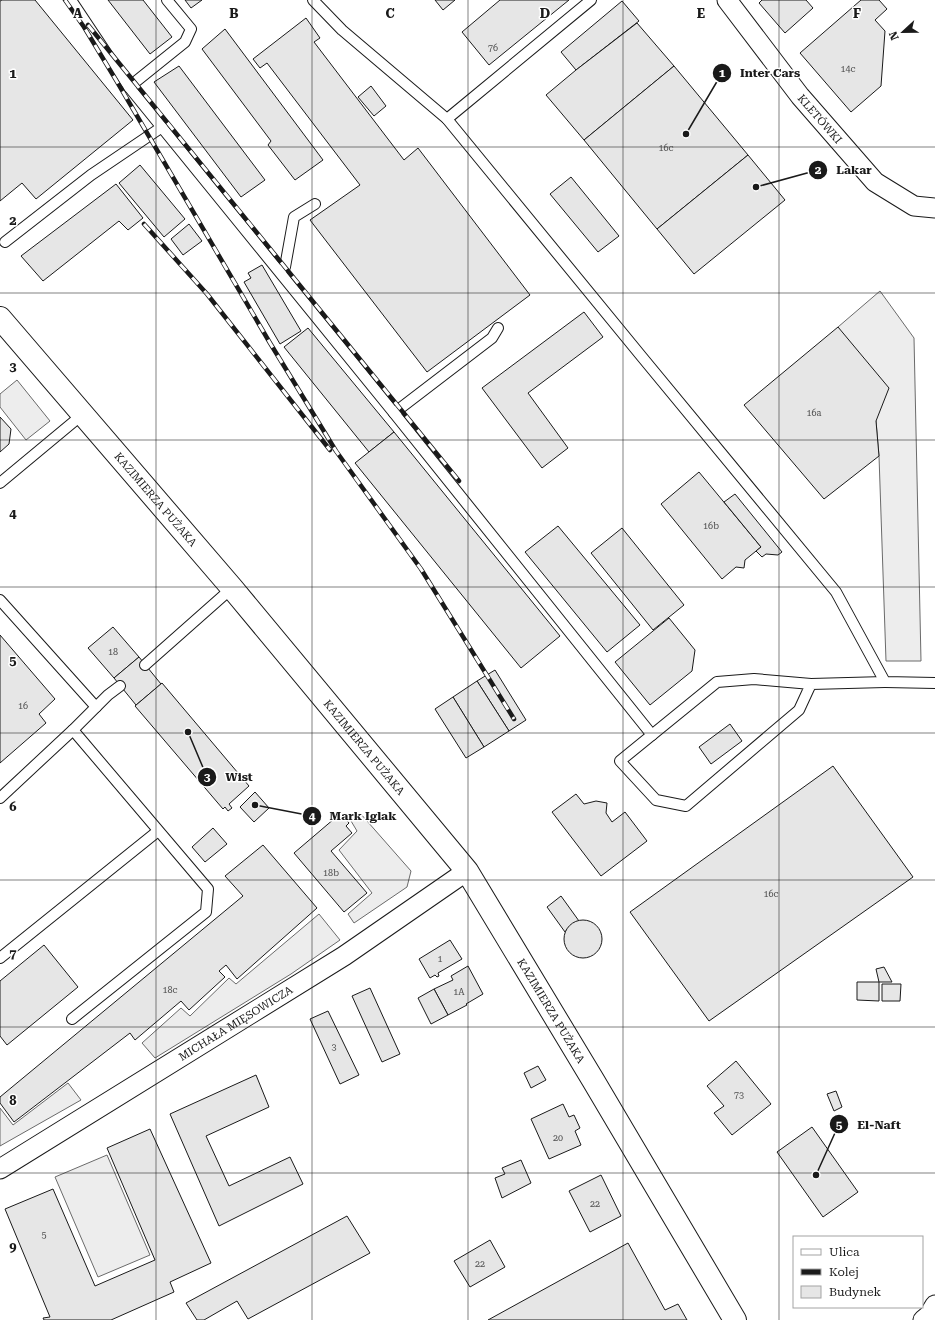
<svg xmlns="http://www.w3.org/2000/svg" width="935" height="1320" viewBox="0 0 935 1320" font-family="'Roboto Serif',serif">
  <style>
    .parking { fill: #ededed; stroke: #6a6a6a }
    .building { fill: #e6e6e6; stroke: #1a1a1a }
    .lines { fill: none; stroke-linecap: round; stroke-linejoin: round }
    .lane-casing { stroke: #1a1a1a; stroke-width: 12 }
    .street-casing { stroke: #1a1a1a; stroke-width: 21 }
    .secondary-casing { stroke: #1a1a1a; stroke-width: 24 }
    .lane { stroke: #fff; stroke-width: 10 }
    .street { stroke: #fff; stroke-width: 19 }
    .secondary { stroke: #fff; stroke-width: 22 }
    .rail-casing { stroke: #1a1a1a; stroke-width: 4.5 }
    .rail { stroke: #fff; stroke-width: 3; stroke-dasharray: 9; stroke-linecap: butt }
    .grid { fill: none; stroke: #1a1a1a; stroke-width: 1; stroke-opacity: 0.55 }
    .labels { text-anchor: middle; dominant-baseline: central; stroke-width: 3; stroke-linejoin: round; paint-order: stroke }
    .number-label { font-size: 9px; fill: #4d4d4d }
    .street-label { font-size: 11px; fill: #1a1a1a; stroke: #fff }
    .grid-label { font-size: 13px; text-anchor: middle; font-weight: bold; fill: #1a1a1a; stroke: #fff; stroke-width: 3; stroke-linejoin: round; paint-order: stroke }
    .leader { fill: none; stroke: #1a1a1a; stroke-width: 1.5 }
    .callout-dot { fill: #1a1a1a; stroke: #fff; stroke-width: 1.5 }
    .mark-label { font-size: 12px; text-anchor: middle; font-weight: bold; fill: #fff }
    .callout-label { font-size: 12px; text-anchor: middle; font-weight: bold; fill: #1a1a1a; stroke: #fff; stroke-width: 3; stroke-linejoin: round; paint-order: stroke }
  </style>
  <rect width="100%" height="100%" fill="#fff"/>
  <g class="parking">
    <path d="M880 291 914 338 921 661H886L879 456 876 421 838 327Z"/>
    <path d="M17 380 50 421 26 440 0 407V394Z"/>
    <path d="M360 813 411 871 407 887 354 923 348 914 372 893 339 850 357 831 351 821Z"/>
    <path d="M319 914 340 940 291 974 155 1058 142 1043 181 1008 190 1016 229 978 236 984Z"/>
    <path d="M68 1083 81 1100 0 1146V1108L13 1125Z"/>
    <path d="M107 1155 150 1255 98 1277 55 1177Z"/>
  </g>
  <g class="building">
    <path d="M2 0H35L133 120 36 199 22 183 0 201V1Z"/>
    <path d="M108 0H143L172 37 150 54Z"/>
    <path d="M185 0H202L191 8Z"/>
    <path d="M435 0H455L443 10Z"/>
    <path d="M500 0H569L489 65 462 32Z"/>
    <path d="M762 0H806L813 8 785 33 759 3Z"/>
    <path d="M861 0H879L887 9 875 20 885 31 881 86 851 112 800 53Z"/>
    <path d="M622 1 639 21 576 70 561 52Z"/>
    <path d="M306 18 320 38 314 42 404 160 418 148 530 295 427 372 310 220 360 185 267 63 260 68 253 59Z"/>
    <path d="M637 23 674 66 584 140 546 95 576 70Z"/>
    <path d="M225 29 323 160 295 180 268 145 271 141 202 49Z"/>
    <path d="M179 66 265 180 241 197 154 82Z"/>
    <path d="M674 66 748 155 657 229 584 140Z"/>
    <path d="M371 86 386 106 374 116 358 97Z"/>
    <path d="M748 155 785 200 694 274 657 229Z"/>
    <path d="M140 165 185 219 164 237 119 183Z"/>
    <path d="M571 177 619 236 598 252 550 194Z"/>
    <path d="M116 184 143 218 128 230 119 221 43 281 21 256Z"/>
    <path d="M189 224 202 241 183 255 171 239Z"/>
    <path d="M262 265 301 331 280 344 244 282 251 278 248 273Z"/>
    <path d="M584 312 603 337 528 393 568 448 542 468 482 388Z"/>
    <path d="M838 327 889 388 876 421 879 456 824 499 744 405Z"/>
    <path d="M308 328 394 432 369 452 284 347Z"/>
    <path d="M0 417 11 429 9 444 0 452Z"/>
    <path d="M394 432 560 636 521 668 355 463Z"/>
    <path d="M699 472 761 547 745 560 744 568 736 567 722 579 661 504Z"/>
    <path d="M735 494 782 552 778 555 766 554 762 557 756 551 761 547 724 502Z"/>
    <path d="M558 526 640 625 607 652 525 552Z"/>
    <path d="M622 528 684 605 653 630 591 553Z"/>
    <path d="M669 618 695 650 692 671 650 705 615 662Z"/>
    <path d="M113 627 139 657 114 678 88 648Z"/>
    <path d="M0 635 55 699 39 714 46 723 0 763Z"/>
    <path d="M139 657 161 684 136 705 114 678Z"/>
    <path d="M495 670 526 720 509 731 477 681Z"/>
    <path d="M477 681 509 731 484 747 453 697Z"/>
    <path d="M162 683 249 786 229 804 232 808 228 811 225 807 223 809 135 706Z"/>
    <path d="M453 697 484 747 466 758 435 709Z"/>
    <path d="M730 724 742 741 711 764 699 747Z"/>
    <path d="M833 766 913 877 709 1021 630 912Z"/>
    <path d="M255 792 269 808 254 822 240 807Z"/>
    <path d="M576 794 584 804 596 801 607 803 606 813 612 822 625 812 647 841 601 876 552 812Z"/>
    <path d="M341 813 349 823 346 826 352 833 331 851 367 893 344 912 294 853Z"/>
    <path d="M213 828 227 844 205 862 192 847Z"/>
    <path d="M263 845 317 908 237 979 226 965 219 971 225 977 189 1010 181 1001 135 1040 130 1033 14 1122 0 1103V1097L243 896 225 876Z"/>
    <path d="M561 896 579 921 569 927 565 932 547 907Z"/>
    <circle cx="583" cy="939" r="19"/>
    <path d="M450 940 462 959 438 973 439 976 437 977 435 975 430 978 419 959Z"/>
    <path d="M44 945 78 987 7 1045 0 1036V981Z"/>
    <path d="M468 966 483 994 466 1004 467 1005 448 1015 434 989 453 980 451 976Z"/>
    <path d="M884 967 892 982H879L876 969Z"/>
    <path d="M857 982H879V1001L857 1000Z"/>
    <path d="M882 984H901L900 1001H882Z"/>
    <path d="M370 988 400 1054 382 1062 352 996Z"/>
    <path d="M434 989 448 1015 431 1024 418 998Z"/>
    <path d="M328 1011 359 1075 340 1084 310 1019Z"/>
    <path d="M736 1061 771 1104 732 1135 714 1113 724 1106 707 1086Z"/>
    <path d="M538 1066 546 1080 531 1088 524 1073Z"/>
    <path d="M256 1075 269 1107 206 1136 229 1186 290 1157 303 1184 219 1226 170 1114Z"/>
    <path d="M836 1091 842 1107 834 1111 827 1094Z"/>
    <path d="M563 1104 569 1117 574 1115 580 1128 575 1131 581 1145 549 1159 531 1119Z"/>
    <path d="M812 1127 858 1192 823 1217 777 1152Z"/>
    <path d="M150 1129 211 1263 170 1282 174 1292 111 1320H44L43 1318 50 1317 5 1209 53 1189 95 1286 155 1260 107 1148Z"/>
    <path d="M521 1160 531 1183 502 1198 495 1178 505 1174 502 1168Z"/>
    <path d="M601 1175 621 1216 590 1232 569 1191Z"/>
    <path d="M347 1216 370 1253 248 1319 237 1301 204 1320H197L186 1303Z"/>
    <path d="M490 1240 505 1267 470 1287 454 1261Z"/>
    <path d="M628 1243 665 1310 678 1304 687 1320H488Z"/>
  </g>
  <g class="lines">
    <g class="lane-casing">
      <g id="lane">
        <path d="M71 0 129 87"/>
        <path d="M167 0 191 29 185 42 129 87 394 413 652 735"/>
        <path d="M313 0 342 30 447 119 642 357 836 592 885 682 935 683"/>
        <path d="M447 119 591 0"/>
        <path d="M5 242 91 175 162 127"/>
        <path d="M280 271 285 267 294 217 315 204"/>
        <path d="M394 413 492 338 498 328"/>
        <path d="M0 483 83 414"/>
        <path d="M0 600 96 707"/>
        <path d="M145 665 232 588"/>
        <path d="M811 684 799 710 686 806 656 800 620 761 717 682 754 679 811 684 885 682"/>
        <path d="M0 798 73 730 108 695 120 686"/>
        <path d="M0 958 158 831"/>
        <path d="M72 1019 206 912 208 889 73 730"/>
      </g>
    </g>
    <g class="street-casing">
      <g id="street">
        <path id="s1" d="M727 0 800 96 875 182 914 206 935 208"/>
        <path id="s2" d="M0 1169 344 956 467 871"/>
        <path d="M923 1320 929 1315 935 1305"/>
      </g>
    </g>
    <g class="secondary-casing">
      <g id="secondary">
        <path id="s3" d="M0 318 232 588 467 871 593 1080 735 1320"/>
      </g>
    </g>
    <use href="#lane" class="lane"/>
    <use href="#street" class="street"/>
    <use href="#secondary" class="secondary"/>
    <g class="rail-casing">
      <g id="rail">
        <path d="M65 0 84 27 116 80 270 343 336 451 421 569 514 719"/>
        <path d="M88 25 459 481"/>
        <path d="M144 224 207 294 330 450"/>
      </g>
    </g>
    <use href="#rail" class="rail"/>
  </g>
  <path class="grid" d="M156 0V1320M312 0V1320M468 0V1320M623 0V1320M779 0V1320M0 147H935M0 293H935M0 440H935M0 587H935M0 733H935M0 880H935M0 1027H935M0 1173H935"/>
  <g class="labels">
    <g class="number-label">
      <text x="493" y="48">76</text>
      <text x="848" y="69">14c</text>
      <text x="666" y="148">16c</text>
      <text x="814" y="413">16a</text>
      <text x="711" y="526">16b</text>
      <text x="113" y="652">18</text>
      <text x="23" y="706">16</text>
      <text x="331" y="873">18b</text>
      <text x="771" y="894">16c</text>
      <text x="440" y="959">1</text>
      <text x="170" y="990">18c</text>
      <text x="459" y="992">1A</text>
      <text x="334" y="1047">3</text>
      <text x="739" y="1095">73</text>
      <text x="558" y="1138">20</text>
      <text x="595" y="1204">22</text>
      <text x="44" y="1235">5</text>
      <text x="480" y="1264">22</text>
    </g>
    <g class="street-label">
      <text stroke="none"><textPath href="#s1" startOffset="151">KLETÓWKI</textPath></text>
      <text stroke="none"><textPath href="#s3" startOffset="239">KAZIMIERZA PUŻAKA</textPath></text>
      <text stroke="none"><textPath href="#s3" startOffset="563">KAZIMIERZA PUŻAKA</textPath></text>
      <text stroke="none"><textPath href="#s3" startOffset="887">KAZIMIERZA PUŻAKA</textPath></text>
      <text stroke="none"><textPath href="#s2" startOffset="277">MICHAŁA MIĘSOWICZA</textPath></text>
    </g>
  </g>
  <g class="grid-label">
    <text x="78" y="18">A</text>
    <text x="234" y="18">B</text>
    <text x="390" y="18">C</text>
    <text x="545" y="18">D</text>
    <text x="701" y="18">E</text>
    <text x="857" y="18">F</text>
    <text x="13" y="78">1</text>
    <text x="13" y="225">2</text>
    <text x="13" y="371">3</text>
    <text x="13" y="518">4</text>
    <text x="13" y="665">5</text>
    <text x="13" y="811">6</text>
    <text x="13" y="958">7</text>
    <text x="13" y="1105">8</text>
    <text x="13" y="1251">9</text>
  </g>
  <path class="leader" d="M686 134L722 73M756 187L818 170M188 732L207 777M255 805L312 816M816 1175L839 1124"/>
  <g class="callout-dot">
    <circle cx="686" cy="134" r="4"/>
    <circle cx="756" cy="187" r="4"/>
    <circle cx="188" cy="732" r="4"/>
    <circle cx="255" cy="805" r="4"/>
    <circle cx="816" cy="1175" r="4"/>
    <circle cx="722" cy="73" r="10"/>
    <circle cx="818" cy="170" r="10"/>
    <circle cx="207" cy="777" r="10"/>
    <circle cx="312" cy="816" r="10"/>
    <circle cx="839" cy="1124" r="10"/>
  </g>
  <g class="mark-label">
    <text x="722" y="77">1</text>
    <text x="818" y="174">2</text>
    <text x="207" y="781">3</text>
    <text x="312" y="820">4</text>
    <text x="839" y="1129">5</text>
  </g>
  <g class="callout-label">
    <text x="770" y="77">Inter Cars</text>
    <text x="854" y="174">Lakar</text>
    <text x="239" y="781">Wist</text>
    <text x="363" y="820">Mark Iglak</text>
    <text x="879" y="1129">El-Naft</text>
  </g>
  <rect x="793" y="1236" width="130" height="72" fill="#ffffff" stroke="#a3a3a3"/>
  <rect x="801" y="1249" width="20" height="6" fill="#ffffff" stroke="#a3a3a3"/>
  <text x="829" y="1256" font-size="12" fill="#1a1a1a">Ulica</text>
  <rect x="801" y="1269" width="20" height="6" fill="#1a1a1a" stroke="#a3a3a3"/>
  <text x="829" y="1276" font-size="12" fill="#1a1a1a">Kolej</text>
  <rect x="801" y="1286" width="20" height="12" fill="#e6e6e6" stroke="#a3a3a3"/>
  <text x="829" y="1296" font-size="12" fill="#1a1a1a">Budynek</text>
  <g transform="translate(903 32) rotate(248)" stroke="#ffffff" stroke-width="3" paint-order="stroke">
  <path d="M0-3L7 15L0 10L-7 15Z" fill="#1a1a1a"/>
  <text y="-6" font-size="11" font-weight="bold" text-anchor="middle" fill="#1a1a1a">N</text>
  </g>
</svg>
